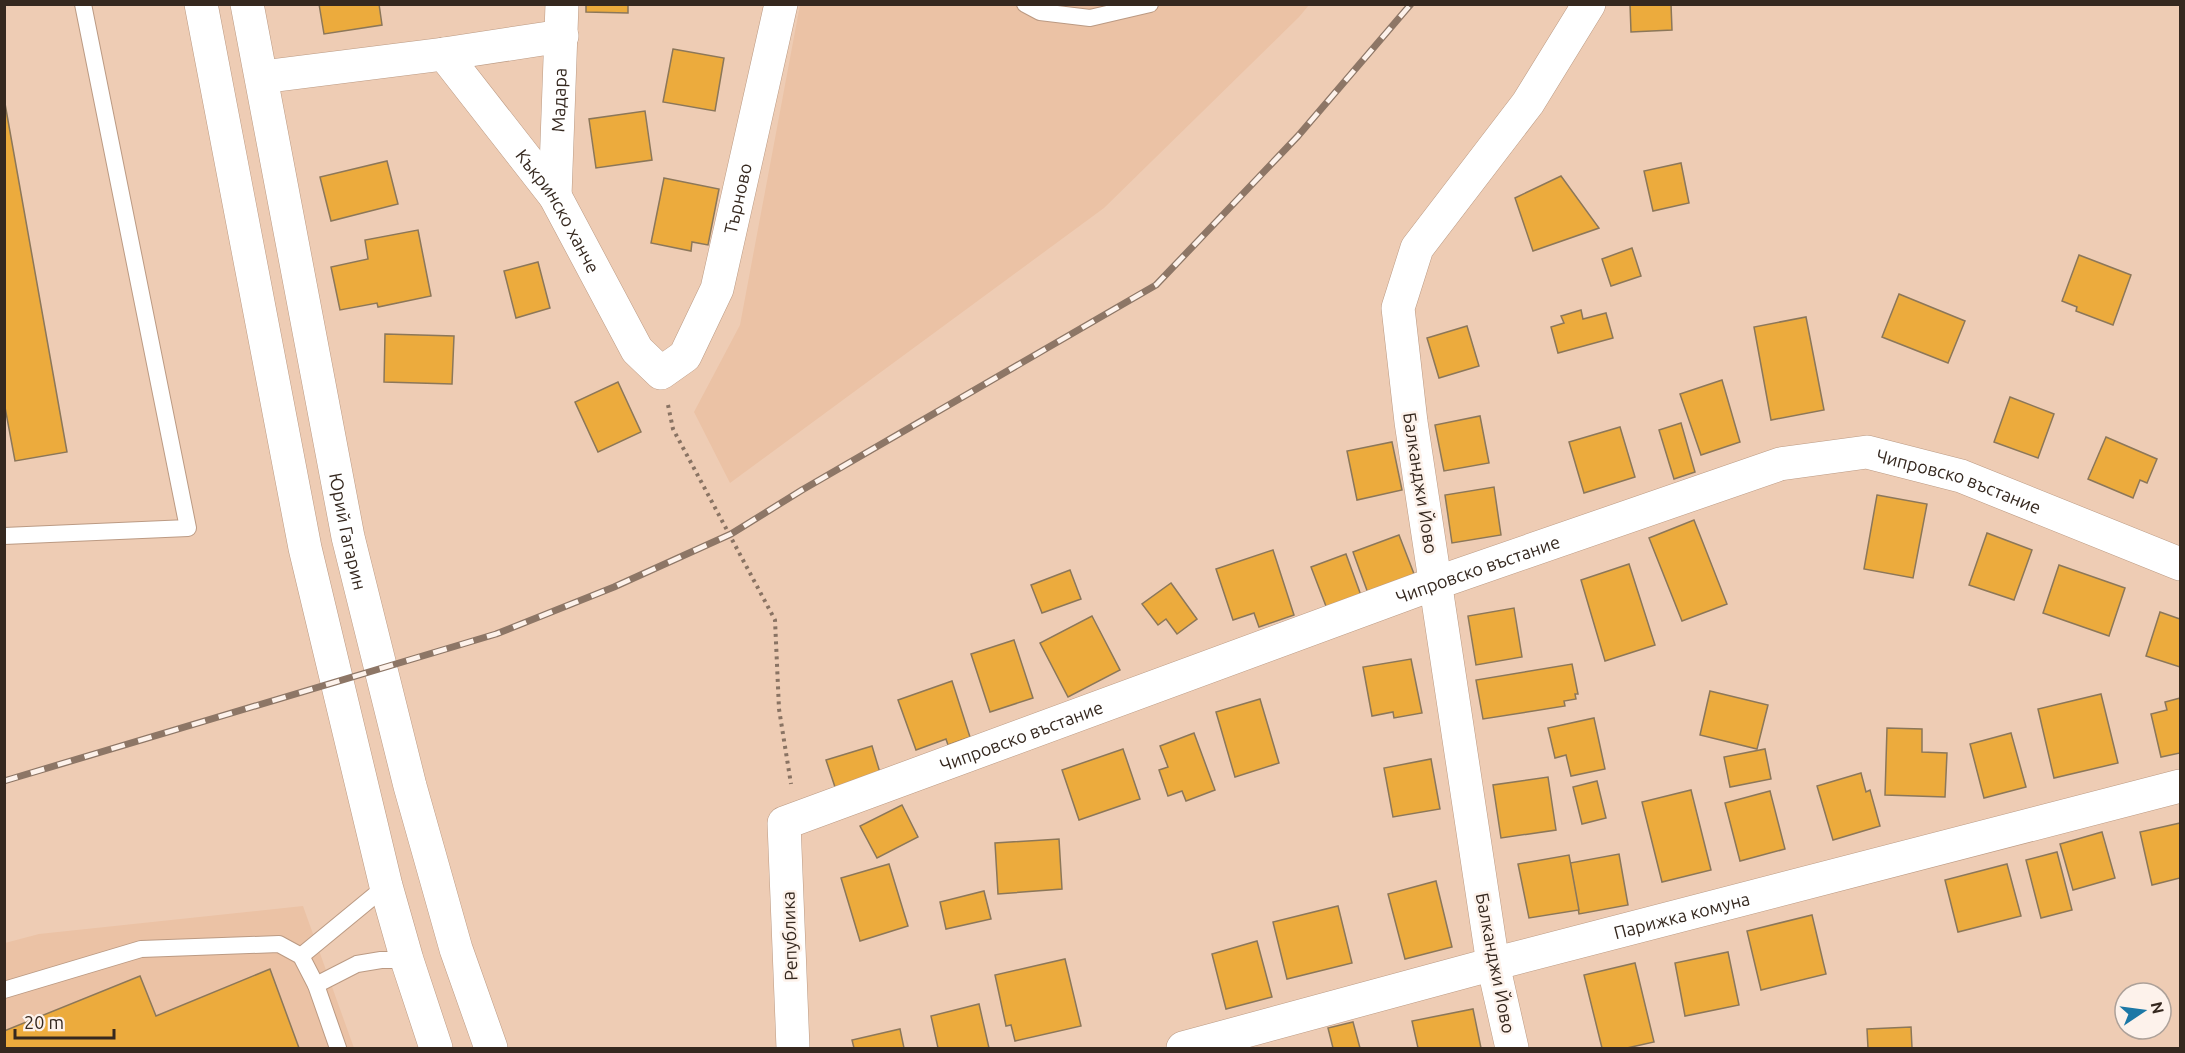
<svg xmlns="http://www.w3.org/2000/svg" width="2185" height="1053" viewBox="0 0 2185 1053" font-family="Ubuntu,sans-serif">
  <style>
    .built { fill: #ebc2a5 }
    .building { fill: #ecab3d; stroke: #8c7759; stroke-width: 1.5 }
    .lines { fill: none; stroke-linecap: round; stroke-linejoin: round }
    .service-casing { stroke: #bb9a83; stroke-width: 18 }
    .minor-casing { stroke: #bb9a83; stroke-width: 34 }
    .tertiary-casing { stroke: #bb9a83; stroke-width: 34 }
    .path { stroke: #897363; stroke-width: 4; stroke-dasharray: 3 4.5; stroke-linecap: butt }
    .service { stroke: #fff; stroke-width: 16 }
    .minor { stroke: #fff; stroke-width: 33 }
    .tertiary { stroke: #fff; stroke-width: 33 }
    .rail-casing { stroke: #8d7666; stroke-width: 7 }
    .rail { stroke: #fdf2eb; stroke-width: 4.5; stroke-dasharray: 14; stroke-linecap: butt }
    .labels { text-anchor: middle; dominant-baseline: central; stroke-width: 5; stroke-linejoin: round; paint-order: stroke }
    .street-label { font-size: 18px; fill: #35281f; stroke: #fdf2eb }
  </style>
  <rect width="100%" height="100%" fill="#eeccb4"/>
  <g class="built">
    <path d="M800 5H1309L1299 17 1104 208 730 483 694 412 740 325Z"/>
    <path d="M303 906 354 1048H5V943L39 934Z"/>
  </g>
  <g class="building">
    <path d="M319 4H379L382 25 324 34Z"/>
    <path d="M586 4H628V13L586 12Z"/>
    <path d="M1630 4H1671L1672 30 1631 32Z"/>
    <path d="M673 49 724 58 715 111 663 102Z"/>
    <path d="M4 98 67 452 15 461 4 402Z"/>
    <path d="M645 111 652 160 596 168 589 119Z"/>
    <path d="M387 161 398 204 331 221 320 177Z"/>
    <path d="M1681 163 1689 203 1653 211 1644 171Z"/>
    <path d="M1561 176 1599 228 1533 251 1515 198Z"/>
    <path d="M664 178 719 189 708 245 692 242 691 251 651 243Z"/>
    <path d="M418 230 431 296 378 307 377 303 340 310 331 267 368 259 365 240Z"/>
    <path d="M1632 248 1641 276 1611 286 1602 259Z"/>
    <path d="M2079 255 2131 275 2113 325 2076 311 2077 307 2062 301Z"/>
    <path d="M538 262 550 308 516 318 504 271Z"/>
    <path d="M1899 294 1965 321 1948 363 1882 337Z"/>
    <path d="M1581 310 1583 319 1606 313 1613 338 1558 353 1551 327 1564 323 1561 316Z"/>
    <path d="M1806 317 1824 410 1771 420 1754 327Z"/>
    <path d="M1467 326 1479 366 1439 378 1427 338Z"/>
    <path d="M385 334 454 336 452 384 384 382Z"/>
    <path d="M1722 380 1740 442 1701 455 1680 394Z"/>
    <path d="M618 382 641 432 598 452 575 402Z"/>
    <path d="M2010 397 2054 414 2038 458 1994 442Z"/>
    <path d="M1480 416 1489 463 1444 471 1435 425Z"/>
    <path d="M1681 423 1695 472 1674 479 1659 430Z"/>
    <path d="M1620 427 1635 477 1584 493 1569 442Z"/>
    <path d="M2106 437 2157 459 2147 483 2140 480 2133 498 2088 479Z"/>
    <path d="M1392 442 1402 490 1357 500 1347 451Z"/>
    <path d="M1494 487 1501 535 1452 543 1445 495Z"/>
    <path d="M1877 495 1927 504 1913 578 1864 569Z"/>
    <path d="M1694 520 1727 604 1682 621 1649 538Z"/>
    <path d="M1987 533 2032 550 2014 600 1969 585Z"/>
    <path d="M1399 535 1416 579 1369 596 1353 552Z"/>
    <path d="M1273 550 1294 615 1259 627 1254 613 1233 620 1216 569Z"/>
    <path d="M1346 554 1363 601 1329 614 1311 567Z"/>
    <path d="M1629 564 1655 645 1605 661 1581 580Z"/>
    <path d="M2059 565 2125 588 2109 636 2043 613Z"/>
    <path d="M1070 570 1081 599 1042 613 1031 585Z"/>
    <path d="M1171 583 1197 619 1177 634 1166 619 1158 625 1142 604Z"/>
    <path d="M1514 608 1522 657 1476 665 1468 616Z"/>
    <path d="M2160 612 2180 619V667L2146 656Z"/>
    <path d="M1092 616 1120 670 1068 697 1040 643Z"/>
    <path d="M1014 640 1033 698 990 712 971 654Z"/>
    <path d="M1411 659 1422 713 1394 718 1393 712 1372 716 1363 667Z"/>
    <path d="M1572 664 1578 694H1575L1576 699 1564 701 1565 706 1483 719 1476 680Z"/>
    <path d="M952 681 970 737 948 745 946 739 916 750 898 700Z"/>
    <path d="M1710 691 1768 705 1757 749 1700 735Z"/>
    <path d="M2101 694 2118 763 2054 778 2038 709Z"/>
    <path d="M2180 698V753L2161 757 2151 714 2167 710 2165 702Z"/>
    <path d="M1260 699 1279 763 1235 777 1216 712Z"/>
    <path d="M1594 718 1605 769 1571 776 1566 755 1555 758 1548 728Z"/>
    <path d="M1887 728 1922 729V752L1947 753 1945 797 1885 795Z"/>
    <path d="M1194 733 1215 790 1186 801 1182 791 1168 796 1159 770 1168 767 1160 746Z"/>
    <path d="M2011 733 2026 787 1984 798 1970 744Z"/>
    <path d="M872 746 881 776 836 790 826 760Z"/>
    <path d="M1123 749 1140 799 1079 820 1062 770Z"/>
    <path d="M1765 749 1771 779 1730 787 1724 757Z"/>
    <path d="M1431 759 1440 809 1393 817 1384 768Z"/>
    <path d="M1861 773 1866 792 1870 790 1880 826 1833 840 1817 786Z"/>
    <path d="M1548 777 1556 830 1501 838 1493 785Z"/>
    <path d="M1597 781 1606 818 1582 824 1573 787Z"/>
    <path d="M1691 790 1711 870 1662 882 1642 802Z"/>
    <path d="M1770 791 1785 849 1740 861 1725 803Z"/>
    <path d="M902 805 918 837 877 858 860 826Z"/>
    <path d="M2180 823V878L2152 885 2140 832Z"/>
    <path d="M2102 832 2115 878 2073 890 2060 844Z"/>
    <path d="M1059 839 1062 889 998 894 995 843Z"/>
    <path d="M2057 852 2072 910 2041 918 2026 860Z"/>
    <path d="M1619 854 1628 905 1579 914 1570 863Z"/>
    <path d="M1569 855 1579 910 1529 918 1518 864Z"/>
    <path d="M889 864 908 926 860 941 841 878Z"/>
    <path d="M2007 864 2021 916 1958 932 1945 880Z"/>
    <path d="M1436 881 1452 947 1405 959 1388 894Z"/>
    <path d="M984 891 991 919 946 929 940 902Z"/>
    <path d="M1338 906 1352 963 1287 979 1273 922Z"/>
    <path d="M1812 915 1826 974 1761 990 1747 931Z"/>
    <path d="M1257 941 1272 997 1226 1009 1212 954Z"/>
    <path d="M1728 952 1739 1005 1685 1016 1675 963Z"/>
    <path d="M1065 959 1081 1026 1015 1041 1011 1025 1006 1026 995 975Z"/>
    <path d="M1635 963 1654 1042 1627 1048H1602L1584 975Z"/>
    <path d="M270 969 299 1048H4V1031L140 976 156 1016Z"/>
    <path d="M979 1004 989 1048H938L931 1016Z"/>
    <path d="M1473 1009 1481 1048H1418L1412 1021Z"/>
    <path d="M1353 1022 1360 1048H1333L1328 1028Z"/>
    <path d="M1911 1027 1912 1048H1868L1867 1029Z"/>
    <path d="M900 1029 904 1048H854L852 1040Z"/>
  </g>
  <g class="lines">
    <g class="service-casing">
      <g id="service">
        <path d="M1025 4 1040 12 1090 18 1150 4"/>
        <path d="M4 536 188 528 83 4"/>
        <path d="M301 956 386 886"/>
        <path d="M316 985 357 964 381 960H407"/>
        <path d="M4 990 141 949 279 944 301 956 316 985 338 1048"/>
      </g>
    </g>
    <g class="minor-casing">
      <g id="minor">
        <path d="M444 54 562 36"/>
        <path id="s1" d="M262 77 444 54 555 196 637 350 661 373 685 356 717 289 781 4"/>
        <path id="s2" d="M555 196 562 4"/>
        <path id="s3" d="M793 1048 784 823 1436 583 1780 464 1867 452 1961 476 2180 564"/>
        <path id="s4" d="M1183 1048 1493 964 2180 786"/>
        <path d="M1512 1048 1493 964 1411 422 1398 308 1417 248 1528 103 1589 4"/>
      </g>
    </g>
    <g class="tertiary-casing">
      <g id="tertiary">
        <path d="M201 4 305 548 386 886 407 960 436 1048"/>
        <path id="s5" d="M247 4 348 537 410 786 456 949 491 1048"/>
      </g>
    </g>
    <path class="path" d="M668 405 673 429 775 620 779 709 791 784"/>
    <use href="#service" class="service"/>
    <use href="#minor" class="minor"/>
    <use href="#tertiary" class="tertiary"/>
    <g class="rail-casing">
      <path id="rail" d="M4 781 496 634 614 587 731 534 802 490 1156 285 1298 136 1411 4"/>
    </g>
    <use href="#rail" class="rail"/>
  </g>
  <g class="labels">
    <g class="street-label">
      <text stroke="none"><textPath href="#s2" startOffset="96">Мадара</textPath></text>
      <text stroke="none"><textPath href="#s1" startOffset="768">Търново</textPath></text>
      <text stroke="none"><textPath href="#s1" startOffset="378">Къкринско ханче</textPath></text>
      <text stroke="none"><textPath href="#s3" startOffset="1468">Чипровско въстание</textPath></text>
      <text transform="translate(1421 483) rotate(81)">Балканджи Йово</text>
      <text stroke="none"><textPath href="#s5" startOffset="537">Юрий Гагарин</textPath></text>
      <text stroke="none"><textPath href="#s3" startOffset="964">Чипровско въстание</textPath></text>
      <text stroke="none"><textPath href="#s3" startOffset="478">Чипровско въстание</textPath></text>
      <text stroke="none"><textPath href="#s4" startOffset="516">Парижка комуна</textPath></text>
      <text transform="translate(789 936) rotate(-92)">Република</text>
      <text transform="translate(1496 963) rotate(79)">Балканджи Йово</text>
    </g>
  </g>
  <rect width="2185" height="1053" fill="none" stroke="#35281f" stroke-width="12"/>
  <g transform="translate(2143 1011) rotate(77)"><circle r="28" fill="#fdf2eb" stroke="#ada199" stroke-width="1.5"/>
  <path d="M0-4.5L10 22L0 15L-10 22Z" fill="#1c78a6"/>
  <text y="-9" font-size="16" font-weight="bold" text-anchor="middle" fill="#35281f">N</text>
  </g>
  <path d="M15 1029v9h99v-9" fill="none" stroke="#35281f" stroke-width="3"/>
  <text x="24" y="1029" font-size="18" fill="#35281f" stroke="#fdf2eb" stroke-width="4.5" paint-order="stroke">20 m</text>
</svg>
